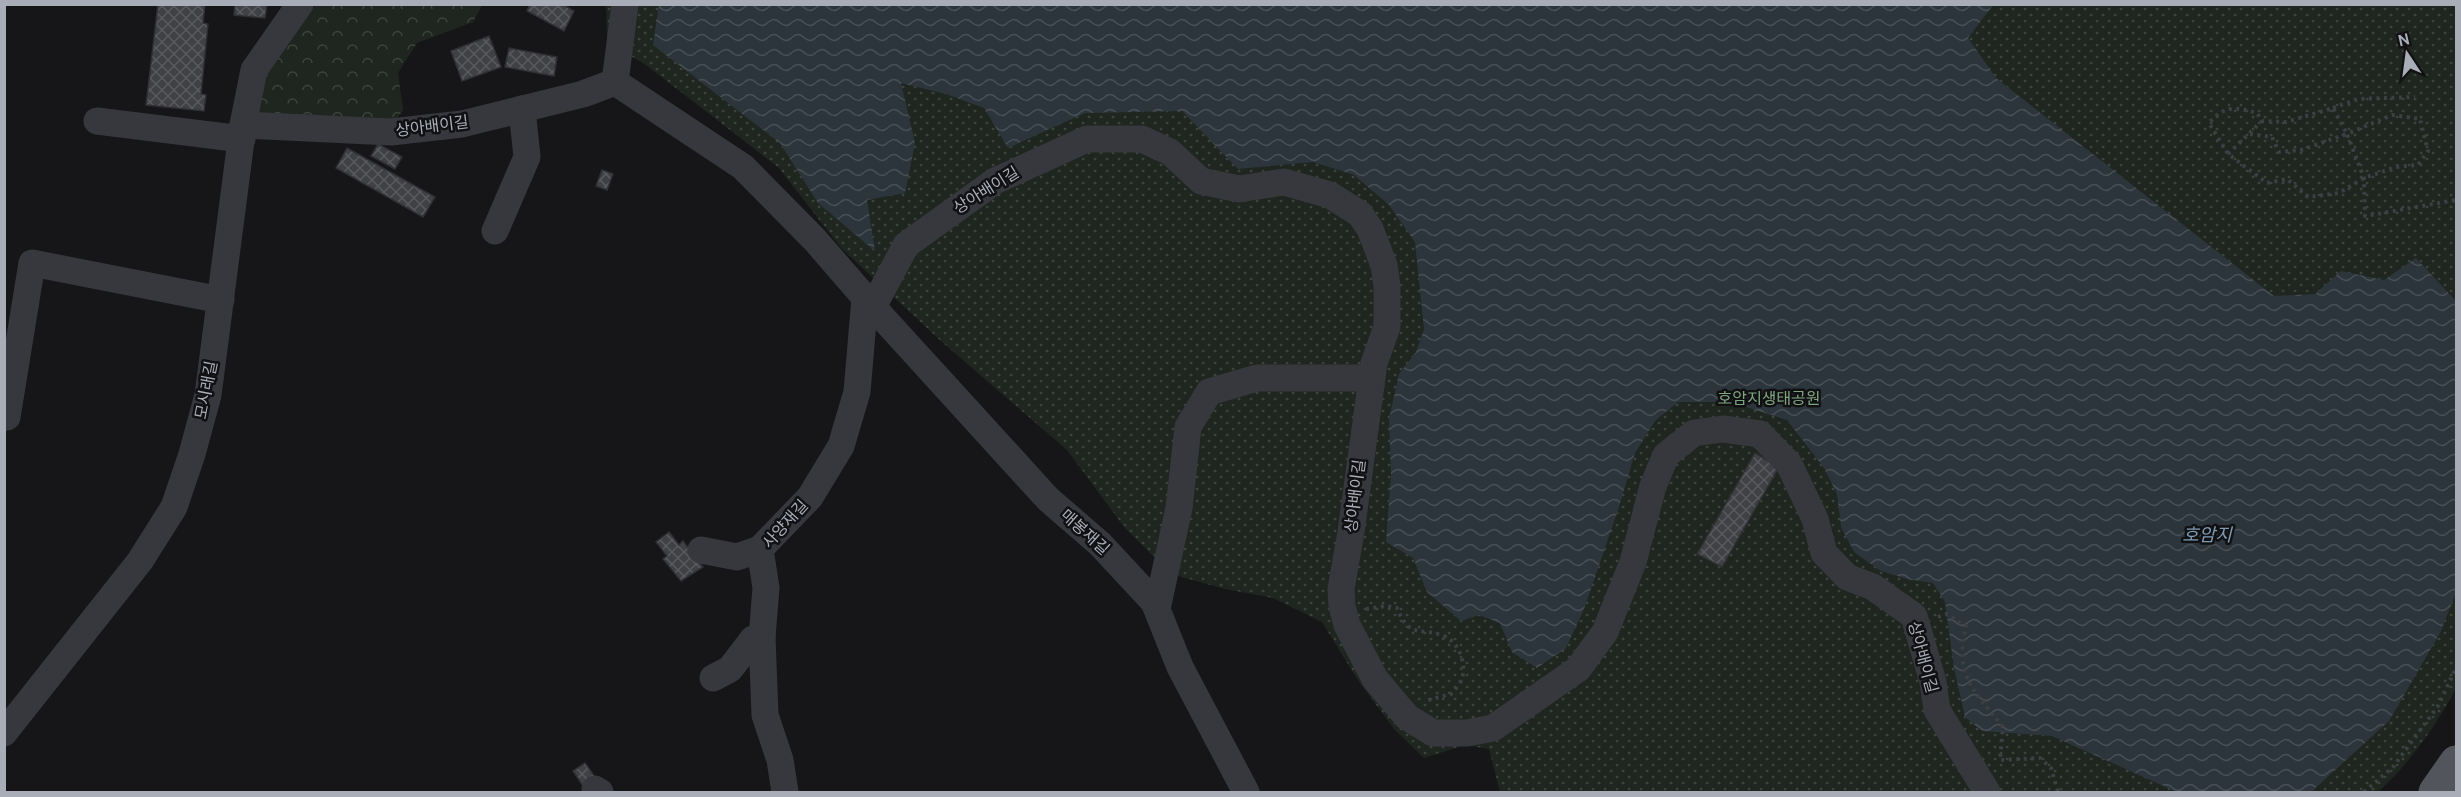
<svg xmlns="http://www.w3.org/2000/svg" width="2461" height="797" viewBox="0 0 2461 797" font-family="Cabin,'Noto Sans KR',sans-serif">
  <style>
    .forest { fill: url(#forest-crowns) }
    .park { fill: url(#park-dots) }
    .water { fill: url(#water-waves) }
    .building { fill: url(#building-cross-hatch); stroke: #303034; stroke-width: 1.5 }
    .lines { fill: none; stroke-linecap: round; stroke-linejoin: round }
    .path { stroke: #3d3f44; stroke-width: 4; stroke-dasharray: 3 4.5; stroke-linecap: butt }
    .minor { stroke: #37383d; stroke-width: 27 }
    .major { stroke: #53555c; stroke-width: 33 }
    .labels { text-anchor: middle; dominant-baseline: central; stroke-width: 5; stroke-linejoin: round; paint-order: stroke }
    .street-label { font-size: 16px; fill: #a8adb8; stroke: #111113 }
    .park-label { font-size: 16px; fill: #7fa381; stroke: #111113 }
    .water-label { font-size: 18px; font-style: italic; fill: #7f9bb3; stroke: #111113 }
  </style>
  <defs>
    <pattern id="forest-crowns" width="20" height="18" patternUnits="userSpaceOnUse" patternTransform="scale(1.5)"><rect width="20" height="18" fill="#1e261f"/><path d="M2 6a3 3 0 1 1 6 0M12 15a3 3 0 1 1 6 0" fill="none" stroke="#3c433d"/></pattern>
    <pattern id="park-dots" width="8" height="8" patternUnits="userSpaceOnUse" patternTransform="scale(1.5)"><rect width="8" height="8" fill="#1e261f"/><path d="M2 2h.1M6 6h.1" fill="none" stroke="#3c433d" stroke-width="1.8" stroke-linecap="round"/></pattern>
    <pattern id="water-waves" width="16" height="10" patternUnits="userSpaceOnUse" patternTransform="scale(1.5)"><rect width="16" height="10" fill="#2c353c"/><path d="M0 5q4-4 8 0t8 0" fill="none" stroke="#485056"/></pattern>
    <pattern id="building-cross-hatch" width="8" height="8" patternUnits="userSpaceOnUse" patternTransform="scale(1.5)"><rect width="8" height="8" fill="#404145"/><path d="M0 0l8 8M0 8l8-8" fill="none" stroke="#595a5e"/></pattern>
  </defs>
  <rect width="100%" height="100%" fill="#161618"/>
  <polygon class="forest" points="315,5 482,5 473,22 417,43 398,73 403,110 395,122 265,120 258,111 261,74"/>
  <path class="park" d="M 606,5 L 2456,5 L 2456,688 C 2436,726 2410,763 2378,792 L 1500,792 L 1489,749 L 1465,745 L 1424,758 L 1394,729 L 1357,679 L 1322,622 L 1273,598 L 1225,589 L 1171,574 L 1124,527 L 1067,450 L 942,342 L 842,249 L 778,167 L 646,65 L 607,42 Z"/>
  <polygon class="water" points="659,4 1993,5 1968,38 1996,78 2274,296 2315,294 2341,271 2384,280 2416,258 2456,301 2456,593 2440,633 2389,721 2311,792 2177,792 2052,736 1982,731 1965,717 1954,668 1945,602 1933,583 1907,579 1881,571 1854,552 1841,527 1837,494 1824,468 1787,420 1730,402 1678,402 1655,421 1635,453 1618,510 1584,609 1566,648 1537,668 1512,652 1500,623 1479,615 1461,621 1427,592 1413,558 1386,542 1391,474 1389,419 1399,374 1416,352 1424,329 1415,242 1389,205 1354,175 1313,162 1238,169 1182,111 1085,113 1008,148 984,108 946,94 901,83 915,143 905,193 867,200 875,251 818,203 780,143 653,45"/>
  <g class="building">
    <polygon points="158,4 205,4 203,23 208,24 201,94 206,95 204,111 146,105"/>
    <polygon points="235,4 267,4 265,18 234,15"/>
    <polygon points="530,4 562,4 574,11 564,31 527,11"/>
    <polygon points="489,36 501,67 462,81 451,51"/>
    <polygon points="509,48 557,57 554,76 505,67"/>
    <polygon points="378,144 402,157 395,169 371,156"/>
    <polygon points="347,148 435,197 423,217 336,168"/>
    <polygon points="602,170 613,174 607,190 596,186"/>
    <polygon points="1755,453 1779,467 1722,567 1697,554"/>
    <polygon points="669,532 679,545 683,541 703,567 681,581 663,559 667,556 656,542"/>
    <polygon points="585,763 595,777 583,786 573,771"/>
  </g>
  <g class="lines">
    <g class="path">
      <polyline points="2333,108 2358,99 2415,97"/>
      <polyline points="2250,134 2272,137 2279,152 2301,150 2347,134 2333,108 2286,122 2262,121"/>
      <path d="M 2228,154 L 2262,121 L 2257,113 C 2235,107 2225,105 2209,123 L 2228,154 L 2267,183 L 2287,179 L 2308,197 L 2339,193 L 2364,178 L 2396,167 L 2418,165 L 2428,151 L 2420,119 L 2392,115 L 2347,134 L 2364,178 L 2365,216 L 2456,200"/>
      <path d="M 1366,609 L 1386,606 L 1397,608 C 1410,641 1423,626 1446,637 C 1460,644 1466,664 1462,679 C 1460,684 1454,690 1451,694 L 1425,701"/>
      <path d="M 1938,617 L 1946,614 L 1966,626 C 1954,677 1973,689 2003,727 L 2000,760 L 2040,758 L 2051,768 L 2058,792"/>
      <polyline points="2364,792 2393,767 2438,706 2456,668"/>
    </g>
    <g class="minor">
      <polyline points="625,4 615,82 743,167 815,240 873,307 906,245 995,181 1087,139 1142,139 1170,152 1201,181 1239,189 1284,182 1330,195 1360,214 1370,229 1384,265 1387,286 1387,327 1374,363 1351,532 1341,589 1342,606 1347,625 1375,679 1407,717 1433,733 1467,733 1493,728 1578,669 1605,632 1633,562 1653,486 1666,455 1694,433 1723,429 1760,434 1789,464 1815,519 1824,553 1847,577 1873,587 1914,616 1933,682 1937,710 1987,792"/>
      <polyline points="97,121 242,139"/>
      <polyline points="243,125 391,132 462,124 583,94 615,82"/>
      <polyline points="495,231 527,157 522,109"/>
      <polyline points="873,307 1048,499 1100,544 1154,602 1180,667 1246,792"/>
      <polyline points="7,417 32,263 221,300"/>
      <polyline points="701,550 737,557 760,549"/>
      <polyline points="1157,609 1179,508 1188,427 1209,392 1257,378 1372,378"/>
      <polyline points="713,678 730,669 753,639 762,637"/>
      <polyline points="4,733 140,561 174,507 192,454 208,395 243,125 254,70 300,4"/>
      <polyline points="595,789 600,792"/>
      <polyline points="785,792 780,760 765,715 762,637 766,588 760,549 810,497 841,446 857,392 865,298"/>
    </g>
    <polyline class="major" points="2435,792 2456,762"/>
  </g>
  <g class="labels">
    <g class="street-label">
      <text transform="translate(432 126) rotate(-7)">상아배이길</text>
      <text transform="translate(986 190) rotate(-32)">상아배이길</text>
      <text transform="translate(206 390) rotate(-79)">모시래길</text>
      <text transform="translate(1355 496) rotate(-83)">상아배이길</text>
      <text transform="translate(785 524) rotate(-48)">사양재길</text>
      <text transform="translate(1085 532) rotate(42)">매봉재길</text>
      <text transform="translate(1923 657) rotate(75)">상아배이길</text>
    </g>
    <g class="park-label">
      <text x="1769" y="398">호암지생태공원</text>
    </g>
    <g class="water-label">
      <text x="2207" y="535">호암지</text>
    </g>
  </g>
  <rect width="2461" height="797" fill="none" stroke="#a8adb8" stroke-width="12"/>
  <g transform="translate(2407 54) rotate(347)" stroke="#111113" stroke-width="4.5" paint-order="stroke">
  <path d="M0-4.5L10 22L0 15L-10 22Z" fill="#a8adb8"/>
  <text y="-9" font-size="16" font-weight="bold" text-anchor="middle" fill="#a8adb8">N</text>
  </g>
</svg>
